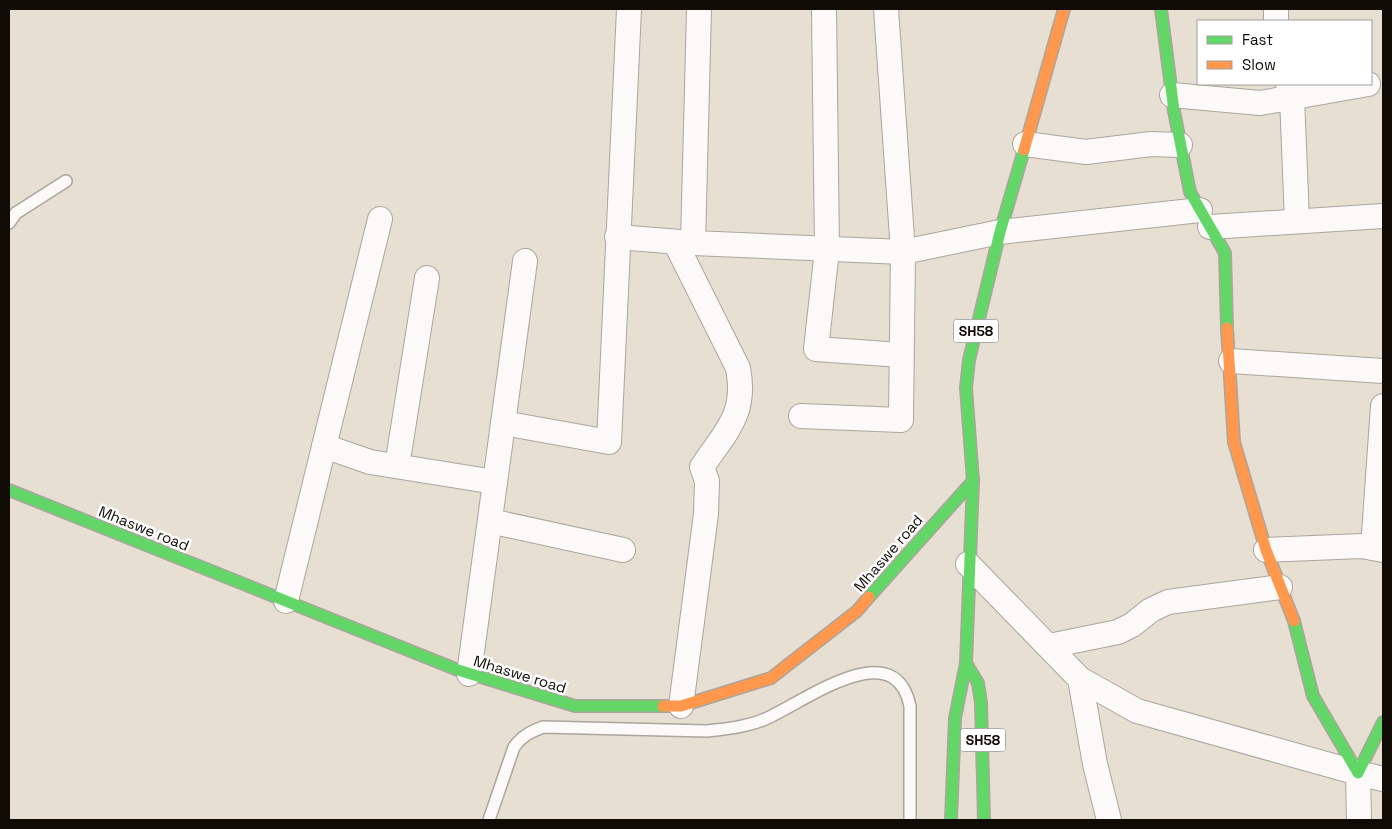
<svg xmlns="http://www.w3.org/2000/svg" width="1392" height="829" viewBox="0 0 1392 829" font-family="'Space Grotesk',sans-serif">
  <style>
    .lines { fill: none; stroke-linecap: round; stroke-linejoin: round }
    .lane-casing { stroke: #aca59d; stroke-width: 14 }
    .street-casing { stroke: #aca59d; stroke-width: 26 }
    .fast-casing { stroke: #aca59d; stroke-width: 14 }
    .slow-casing { stroke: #aca59d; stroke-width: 14 }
    .lane { stroke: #fcfaf8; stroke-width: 11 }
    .street { stroke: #fcfaf8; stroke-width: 24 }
    .fast { stroke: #63d668; stroke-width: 11 }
    .slow { stroke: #ff974d; stroke-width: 11 }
    .labels { text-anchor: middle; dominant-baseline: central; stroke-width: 5; stroke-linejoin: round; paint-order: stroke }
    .shield { fill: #fff; stroke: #585450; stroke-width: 1 }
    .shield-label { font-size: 14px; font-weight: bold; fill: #100b05 }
    .street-label { font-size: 15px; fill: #100b05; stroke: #fff }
  </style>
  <rect width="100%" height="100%" fill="#e8dfd3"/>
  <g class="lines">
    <defs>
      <g id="lane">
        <polyline points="9,223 16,213 66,181"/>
        <path d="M 489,820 L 514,747 C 522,736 530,732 543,727 L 707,731 C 726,729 745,727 763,720 C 802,704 894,631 910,706 L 910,820"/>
      </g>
      <g id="street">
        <polyline points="824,9 827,250 816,349 901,355"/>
        <polyline points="1276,9 1276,21"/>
        <polyline points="1288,84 1292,97 1297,221"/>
        <polyline points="1172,95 1260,103 1368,84"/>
        <polyline points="1025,144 1086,152 1151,144 1180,145"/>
        <polyline points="1210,227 1383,216"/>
        <polyline points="617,237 693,243 903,252 1000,232 1200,210"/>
        <path d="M 675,242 L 738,368 C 747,414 726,431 702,467 L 707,481 L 706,514 L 681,706"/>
        <polyline points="693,243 699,9"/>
        <polyline points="1231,361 1383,371"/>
        <polyline points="801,416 901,420 903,252 886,9"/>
        <polyline points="503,423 609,442 629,9"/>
        <polyline points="324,446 370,462 495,482"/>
        <polyline points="397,466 427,278"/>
        <polyline points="490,521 623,550"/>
        <polyline points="1373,548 1383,406"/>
        <polyline points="1266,550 1362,546 1383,550"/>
        <polyline points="968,564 1080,679 1137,711 1358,773 1359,820"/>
        <polyline points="286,601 380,219"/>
        <polyline points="1049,646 1118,632 1132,625 1151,610 1168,602 1280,587"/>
        <polyline points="469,674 525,261"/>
        <polyline points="1080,679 1095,764 1109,820"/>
        <polyline points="1358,773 1383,779"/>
      </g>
      <g id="fast">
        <polyline points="1161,9 1174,111 1190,192 1225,253 1227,328"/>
        <polyline points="9,490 458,670 575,706 663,706"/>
        <polyline points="869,597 973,481"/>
        <polyline points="1294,621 1313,696 1358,773 1383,722"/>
        <polyline points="966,663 978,683 981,703 984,820"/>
        <polyline points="951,820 955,718 966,663 973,481 966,388 969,360 1000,232 1024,150"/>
      </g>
      <g id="slow">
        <polyline points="1024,150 1064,9"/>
        <polyline points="1227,328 1234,442 1266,550 1294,621"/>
        <polyline points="663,706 681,706 771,678 857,611 869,597"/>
      </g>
    </defs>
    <use href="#lane" class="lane-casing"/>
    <use href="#street" class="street-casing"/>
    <use href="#fast" class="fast-casing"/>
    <use href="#slow" class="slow-casing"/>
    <use href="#lane" class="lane"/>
    <use href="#street" class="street"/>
    <use href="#fast" class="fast"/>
    <use href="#slow" class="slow"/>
  </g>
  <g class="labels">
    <g class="shield">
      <rect x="953.5" y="319.5" width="45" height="23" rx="4"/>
      <rect x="960.5" y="728.5" width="45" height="23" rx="4"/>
    </g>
    <g class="shield-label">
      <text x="976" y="331">SH58</text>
      <text x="983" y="740">SH58</text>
    </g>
    <g class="street-label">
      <text transform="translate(144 528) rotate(22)">Mhaswe road</text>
      <text transform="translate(888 553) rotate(-49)">Mhaswe road</text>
      <text transform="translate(520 674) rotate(17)">Mhaswe road</text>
    </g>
  </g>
  <rect width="1392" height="829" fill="none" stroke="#100b05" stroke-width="20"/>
  <rect x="1197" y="20" width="175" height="65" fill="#ffffff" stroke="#9f9d9b"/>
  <rect x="1207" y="36" width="25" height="8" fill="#63d668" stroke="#9f9d9b"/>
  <text x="1242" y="45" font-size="15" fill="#100b05">Fast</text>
  <rect x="1207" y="61" width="25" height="8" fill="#ff974d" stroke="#9f9d9b"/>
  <text x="1242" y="70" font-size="15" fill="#100b05">Slow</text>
</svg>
